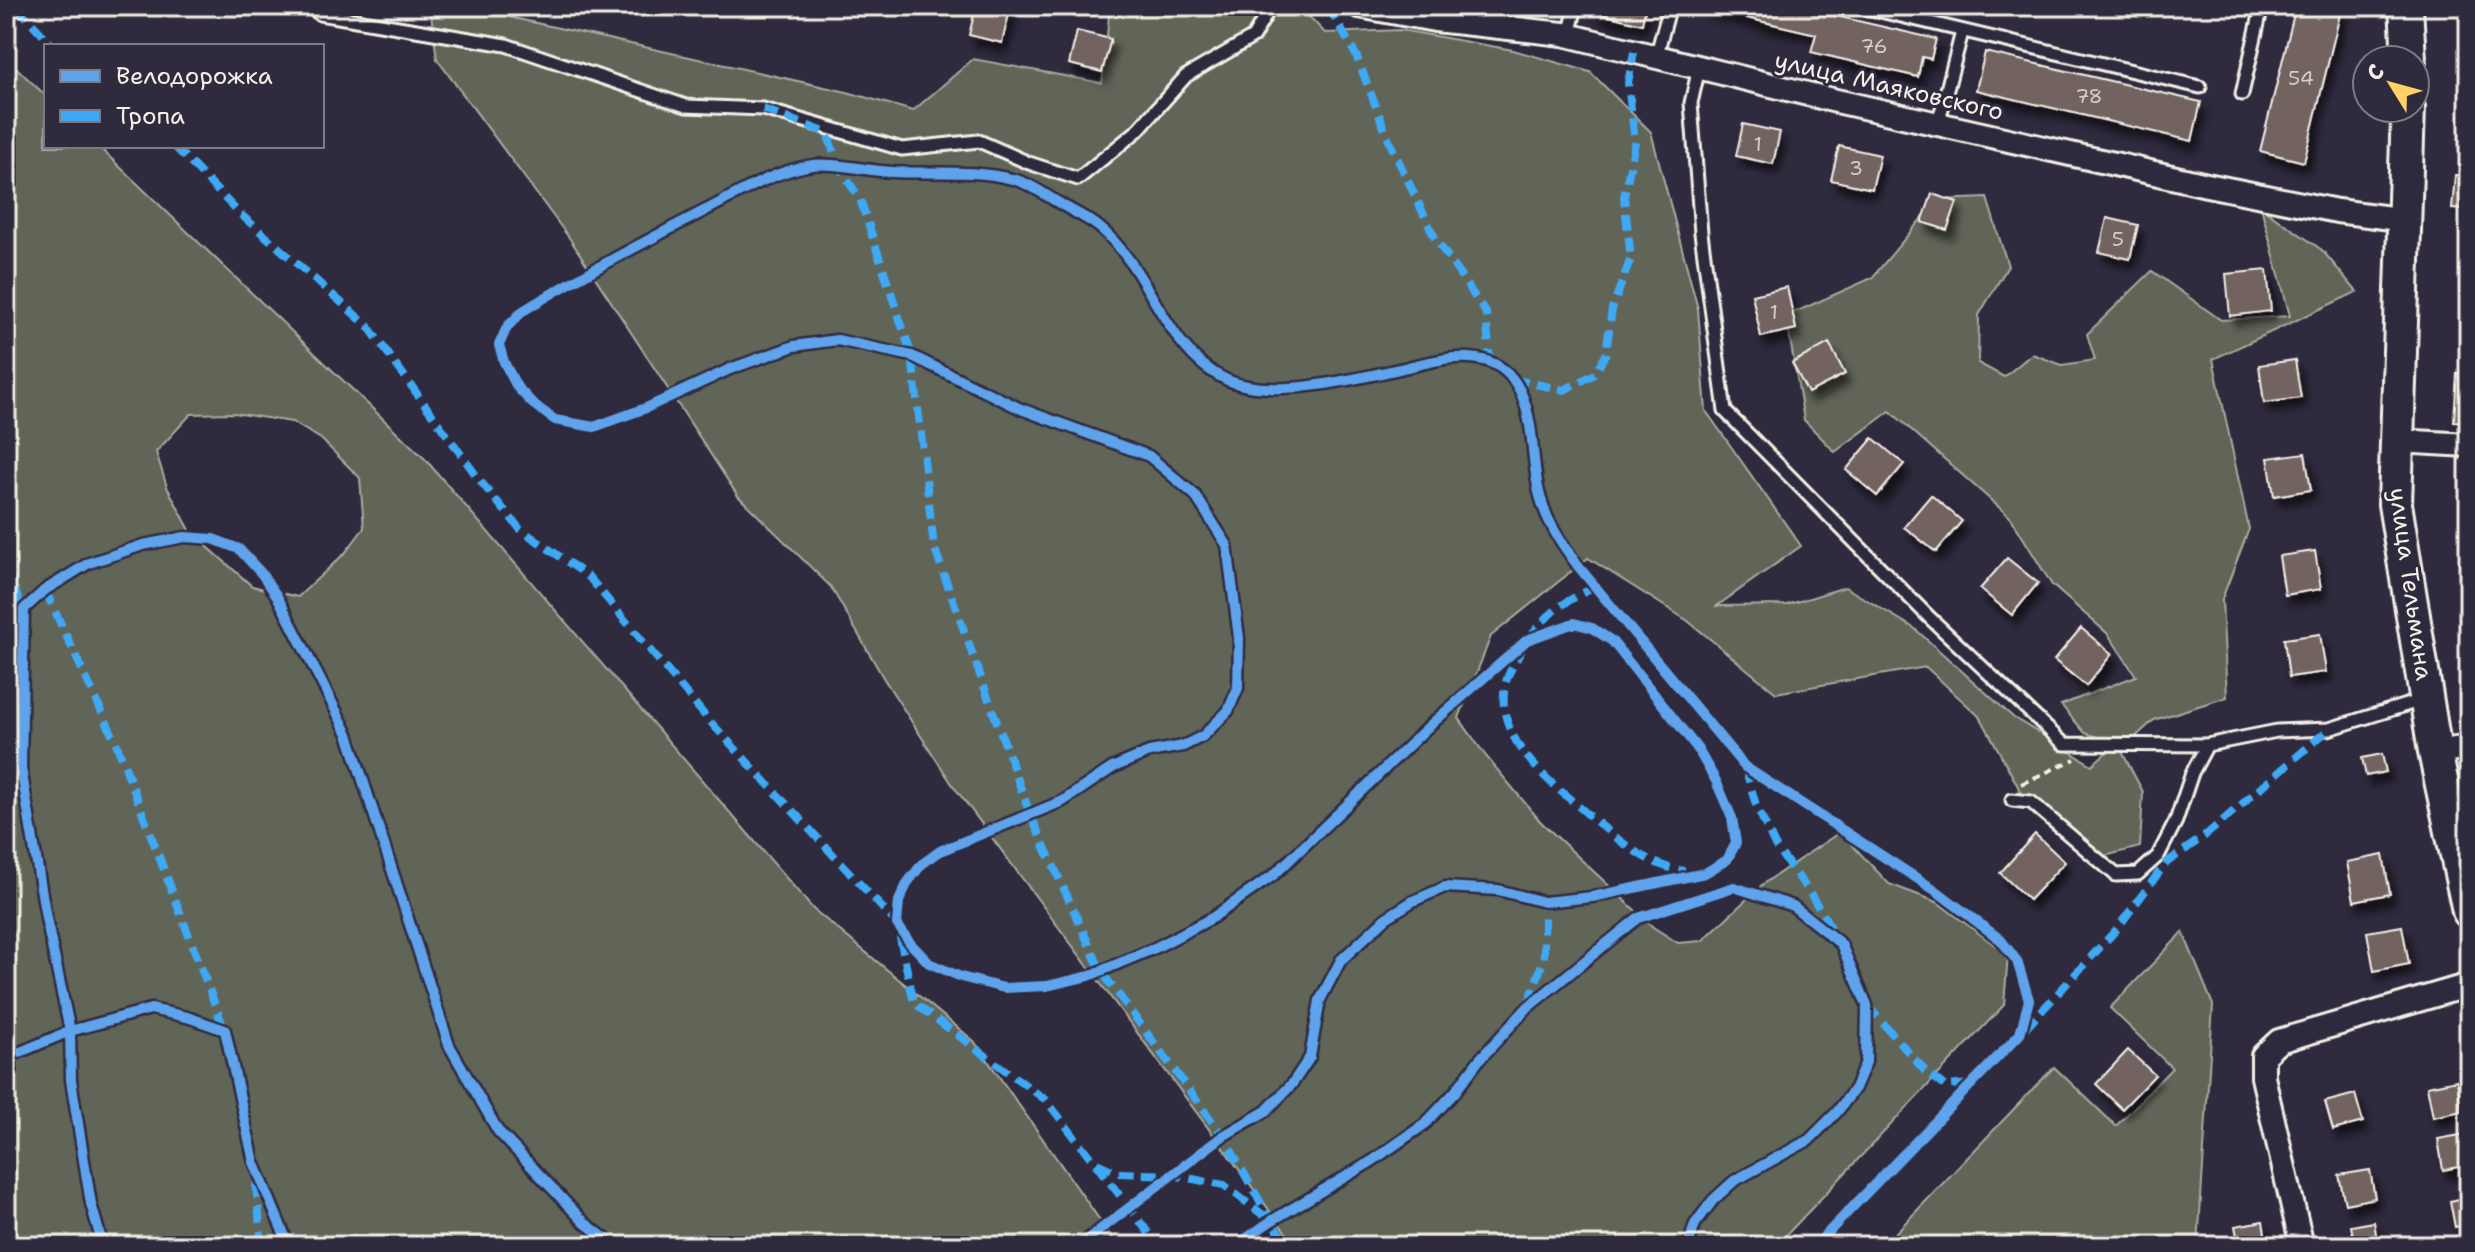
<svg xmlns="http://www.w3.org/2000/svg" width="2475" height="1252" viewBox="0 0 2475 1252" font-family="'Shantell Sans',sans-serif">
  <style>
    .green { fill: #616558; stroke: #aaaba0; stroke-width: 2; fill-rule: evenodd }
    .building { fill: #736360; stroke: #f4f1e8; stroke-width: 2; filter: url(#shadow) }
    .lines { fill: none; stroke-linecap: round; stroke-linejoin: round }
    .lane-casing { stroke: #f4f1e8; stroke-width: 17 }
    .street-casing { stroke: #f4f1e8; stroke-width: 28 }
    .secondary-casing { stroke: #f4f1e8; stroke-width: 38 }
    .path { stroke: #f4f1e8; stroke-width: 4; stroke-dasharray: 8 6; stroke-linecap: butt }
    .lane { stroke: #2f2a3d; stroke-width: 11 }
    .street { stroke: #2f2a3d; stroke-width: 22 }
    .secondary { stroke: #2f2a3d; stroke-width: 32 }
    .quiet { stroke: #3fa9f5; stroke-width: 8; stroke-dasharray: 16 8; stroke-linecap: butt }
    .cycleway-casing { stroke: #2f2a3d; stroke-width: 15 }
    .cycleway { stroke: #60a3ed; stroke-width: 10 }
    .labels { text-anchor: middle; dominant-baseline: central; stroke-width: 6; stroke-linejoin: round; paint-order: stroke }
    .number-label { font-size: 20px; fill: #d4cec6 }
    .street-label { font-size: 24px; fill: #f4f1e8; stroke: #2f2a3d }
  </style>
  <defs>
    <filter id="shadow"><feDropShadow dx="5" dy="9" stdDeviation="4" flood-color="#0009"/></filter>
  </defs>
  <rect width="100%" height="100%" fill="#2f2a3d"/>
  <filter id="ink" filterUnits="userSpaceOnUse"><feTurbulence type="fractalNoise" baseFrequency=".0125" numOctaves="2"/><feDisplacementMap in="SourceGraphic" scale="16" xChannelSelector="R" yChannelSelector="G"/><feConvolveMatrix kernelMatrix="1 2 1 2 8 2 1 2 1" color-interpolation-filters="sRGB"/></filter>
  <g filter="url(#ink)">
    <g class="green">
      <polygon points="430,6 502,6 509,17 847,92 913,111 973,59 1102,83 1110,6 1299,6 1325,33 1401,30 1513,50 1590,72 1651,132 1698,309 1706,411 1801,546 1717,606 1787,605 1845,587 1914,628 2014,718 2092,765 2117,743 2085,733 2061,705 2136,676 2108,634 2052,585 2011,518 1890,411 1835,452 1804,420 1786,316 1872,278 1937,200 1987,198 2008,266 1979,315 1978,363 2004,377 2032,354 2062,365 2095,360 2087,334 2152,271 2221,320 2290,316 2261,207 2322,250 2357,292 2213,359 2249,529 2222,599 2227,697 2154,720 2121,750 2143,792 2140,847 2089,860 2033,814 1981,718 1926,667 1776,693 1688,621 1588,558 1491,636 1459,718 1485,755 1541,822 1653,927 1678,943 1702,941 1763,884 1840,832 1889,884 1937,902 2008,955 2004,1005 1776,1246 1296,1246 952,784 884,679 831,587 738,496 570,239 437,59"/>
      <path d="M 6,58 L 46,96 L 46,146 L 98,146 L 425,459 L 813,909 L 974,1041 L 1118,1246 L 6,1246 ZM 234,413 L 292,422 L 321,439 L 360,478 L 364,528 L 345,553 L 298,597 L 252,586 L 191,532 L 167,487 L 156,452 L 191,414 Z"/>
      <polygon points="2183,932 2213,1005 2198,1246 1883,1246 2054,1067 2116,1126 2172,1068 2110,1008"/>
    </g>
    <g class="building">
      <polygon points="976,6 993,6 1010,10 1002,43 969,35"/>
      <polygon points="1598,6 1646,6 1642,24 1597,13"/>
      <polygon points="1810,6 1810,10 1936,39 1931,59 1922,57 1918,77 1811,52 1816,34 1699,7"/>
      <polygon points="2296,6 2342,6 2304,162 2260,151"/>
      <polygon points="1077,31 1111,39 1102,72 1069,64"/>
      <polygon points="1985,52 2201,102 2192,141 1976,90"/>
      <polygon points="1743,124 1780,132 1773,164 1736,156"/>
      <polygon points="1839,146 1880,155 1872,189 1831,180"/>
      <polygon points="2455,175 2469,176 2469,210 2452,209"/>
      <polygon points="1932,194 1957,202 1947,230 1922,222"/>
      <polygon points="2107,218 2138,225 2130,259 2099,252"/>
      <polygon points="2465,268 2469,269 2469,302 2462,302"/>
      <polygon points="2267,270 2271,311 2230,316 2226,274"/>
      <polygon points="1787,287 1796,329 1761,337 1752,295"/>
      <polygon points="1829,343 1845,374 1808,393 1792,363"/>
      <polygon points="2295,360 2301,398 2264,403 2259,365"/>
      <polygon points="2457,373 2469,374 2469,422 2454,421"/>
      <polygon points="1873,438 1904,464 1877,496 1846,470"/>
      <polygon points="2305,453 2311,490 2274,496 2268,458"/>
      <polygon points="1931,495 1962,521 1936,552 1904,527"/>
      <polygon points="2315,551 2321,589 2285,595 2279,556"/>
      <polygon points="2007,558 2038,583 2012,615 1980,589"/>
      <polygon points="2081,628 2112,654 2086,686 2054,660"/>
      <polygon points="2320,634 2326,672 2289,677 2284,639"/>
      <polygon points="2382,754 2386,772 2366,776 2362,758"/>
      <polygon points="2035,834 2065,862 2029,900 2000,873"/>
      <polygon points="2383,855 2390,894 2354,901 2347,862"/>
      <polygon points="2402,926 2409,964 2374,971 2367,932"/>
      <polygon points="2128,1050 2155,1075 2122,1109 2096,1084"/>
      <polygon points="2457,1080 2462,1111 2433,1117 2427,1086"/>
      <polygon points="2355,1094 2363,1122 2333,1130 2325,1102"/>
      <polygon points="2466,1134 2469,1165 2443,1170 2438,1139"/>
      <polygon points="2370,1170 2375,1198 2345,1204 2339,1175"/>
      <polygon points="2469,1196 2469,1224 2455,1227 2450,1201"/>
      <polygon points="2263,1221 2267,1246 2239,1246 2235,1226"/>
      <polygon points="2374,1222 2378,1246 2355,1246 2351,1226"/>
    </g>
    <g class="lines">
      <defs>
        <g id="lane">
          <polyline points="308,6 320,14 506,45 686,106 763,109 902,149 979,141 1029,163 1078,179 1137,131 1186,76 1253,37 1271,6"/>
          <polyline points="1859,6 2200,87"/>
          <polyline points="1569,36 1576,6"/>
          <polyline points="1656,57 1670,6"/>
          <polyline points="1699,68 1691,103 1701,233 1725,411 1930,618 2064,744 2207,745 2277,731 2329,729 2422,700"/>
          <polyline points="2242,94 2262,6"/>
          <polyline points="1938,124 1962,32"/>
          <polyline points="2012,800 2031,802 2116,875 2138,874 2158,856 2176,821 2192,773 2207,745"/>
        </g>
        <g id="street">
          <polyline points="1359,6 1435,20 1563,34 1832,100 2207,185 2337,211 2406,220"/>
          <polyline points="2397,441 2469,445"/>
          <polyline points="2435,752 2469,747"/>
          <polyline points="2302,1246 2263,1077 2263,1056 2279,1041 2469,985"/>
        </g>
        <g id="secondary">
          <polyline points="2406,6 2409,60"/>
          <polyline points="2408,108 2395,504 2435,752 2469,911"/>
        </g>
      </defs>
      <use href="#lane" class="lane-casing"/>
      <use href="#street" class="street-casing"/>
      <use href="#secondary" class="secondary-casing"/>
      <polyline class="path" points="2021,784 2075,759"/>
      <use href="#lane" class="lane"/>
      <use href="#street" class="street"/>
      <use href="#secondary" class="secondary"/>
      <g class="quiet">
        <polyline points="16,6 53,46"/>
        <polyline points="1328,6 1356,55 1390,143 1435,238 1486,313 1490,362"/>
        <polyline points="763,109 827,133 839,167 860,199 912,356 934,547 1030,814 1101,971 1223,1136 1271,1221"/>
        <polyline points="174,146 238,212 368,326 481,482 520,529 588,576 706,717 897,924 914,1003 1046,1100 1159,1246"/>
        <polyline points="1512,379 1564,390 1595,374 1606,353 1612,309 1631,258 1624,197 1635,142 1628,83 1634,52"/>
        <polyline points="6,566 24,614"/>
        <path d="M 1597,587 C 1564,599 1537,621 1520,653 C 1515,663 1507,674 1505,686 C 1494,742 1554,785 1591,817 C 1619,840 1648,867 1685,871"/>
        <polyline points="45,590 115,740 226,1034"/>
        <polyline points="6,628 23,611"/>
        <polyline points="1745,767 1756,805 1775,846 1808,890 1833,931"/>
        <polyline points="1529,1003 1544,958 1544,902"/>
        <polyline points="1867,1005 1925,1071 1945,1086 1972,1084"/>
        <polyline points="6,1025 6,1038"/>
        <polyline points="2025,1029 2116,930 2166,863 2206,835 2329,729"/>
        <polyline points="1097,1163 1118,1173 1172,1175 1224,1185 1271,1221 1289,1246"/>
        <polyline points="256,1183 262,1246"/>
      </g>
      <defs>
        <g id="cycleway">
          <polyline points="6,1058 70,1031 151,1009 187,1017 225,1030 254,1162 289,1246"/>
          <polyline points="103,1246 91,1204 71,1080 70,1031 46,918 21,768 24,609 45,590 89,563 143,545 185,537 213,539 239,549 261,573 277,596 348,734 449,1045 498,1131 585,1223 615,1246"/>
          <path d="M 1062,1246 L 1084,1242 L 1223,1136 L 1266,1111 L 1292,1084 L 1310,1057 L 1320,1000 L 1341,960 L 1386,918 L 1413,901 L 1445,887 L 1498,890 L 1544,902 L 1592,897 L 1705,873 L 1727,860 L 1736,843 L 1732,818 L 1716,781 L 1697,748 L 1612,641 L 1592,628 L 1574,623 L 1527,640 L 1428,727 L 1275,874 L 1212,918 L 1155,948 L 1089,976 L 1047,986 L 1004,988 L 961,977 L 929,963 L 910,943 L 897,924 L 899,901 L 908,882 L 922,864 L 940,851 L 1063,801 L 1112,768 L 1149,752 L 1183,746 L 1203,736 L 1228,711 L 1238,688 L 1239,638 L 1227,545 L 1195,495 L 1149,456 L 1021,409 L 912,356 L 837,340 L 794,346 L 730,369 L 646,408 L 594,427 L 555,420 L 533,404 L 517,387 L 504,362 L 499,345 L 507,327 L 523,311 C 581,275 642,243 704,211 C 736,195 770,173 807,166 C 831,161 867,171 893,172 C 933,174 973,169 1012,179 C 1028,182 1045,195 1059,203 C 1072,211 1088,218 1099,227 C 1150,268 1165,351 1225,379 C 1270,401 1360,378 1408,367 C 1434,361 1461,353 1487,361 C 1540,378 1528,455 1540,496 C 1547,523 1562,544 1578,566 L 1745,767 L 1938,892 L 2001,940 L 2017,961 L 2029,1000 L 2020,1034 L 1815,1246"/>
          <polyline points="1235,1246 1271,1221 1372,1161 1425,1124 1455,1092 1479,1060 1528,1007 1638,918 1734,887 1793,906 1841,944 1867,1005 1866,1062 1855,1088 1837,1112 1809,1140 1734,1181 1713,1200 1695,1224 1688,1246"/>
        </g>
      </defs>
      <use href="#cycleway" class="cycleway-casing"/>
      <use href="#cycleway" class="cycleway"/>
    </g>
  </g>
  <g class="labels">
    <g class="number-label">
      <text x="1874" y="46">76</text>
      <text x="2301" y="78">54</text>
      <text x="2089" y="96">78</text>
      <text x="1758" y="144">1</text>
      <text x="1856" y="168">3</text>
      <text x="2118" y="239">5</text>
      <text x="1774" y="312">1</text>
    </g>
    <g class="street-label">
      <text transform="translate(1889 86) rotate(13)">улица Маяковского</text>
      <text transform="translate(2411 584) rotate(82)">улица Тельмана</text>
    </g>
  </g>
  <rect width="2475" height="1252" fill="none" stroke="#2f2a3d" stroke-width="32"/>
  <rect x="16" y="16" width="2443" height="1220" fill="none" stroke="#f4f1e8" stroke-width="3" filter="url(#ink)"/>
  <rect x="44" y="44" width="280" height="104" fill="#2f2a3d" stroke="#7e7a81" stroke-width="2"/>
  <rect x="60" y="70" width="40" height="12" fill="#60a3ed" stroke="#7e7a81" stroke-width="2"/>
  <text x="116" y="84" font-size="24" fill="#f4f1e8">Велодорожка</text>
  <rect x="60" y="110" width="40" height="12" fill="#3fa9f5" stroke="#7e7a81" stroke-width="2"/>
  <text x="116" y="124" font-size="24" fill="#f4f1e8">Тропа</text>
  <g transform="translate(2391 84) rotate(307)"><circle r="38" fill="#2f2a3d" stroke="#7e7a81" stroke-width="2"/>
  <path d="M0-6L14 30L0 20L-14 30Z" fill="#ffd166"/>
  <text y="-12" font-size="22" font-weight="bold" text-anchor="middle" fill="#f4f1e8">С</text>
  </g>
</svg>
